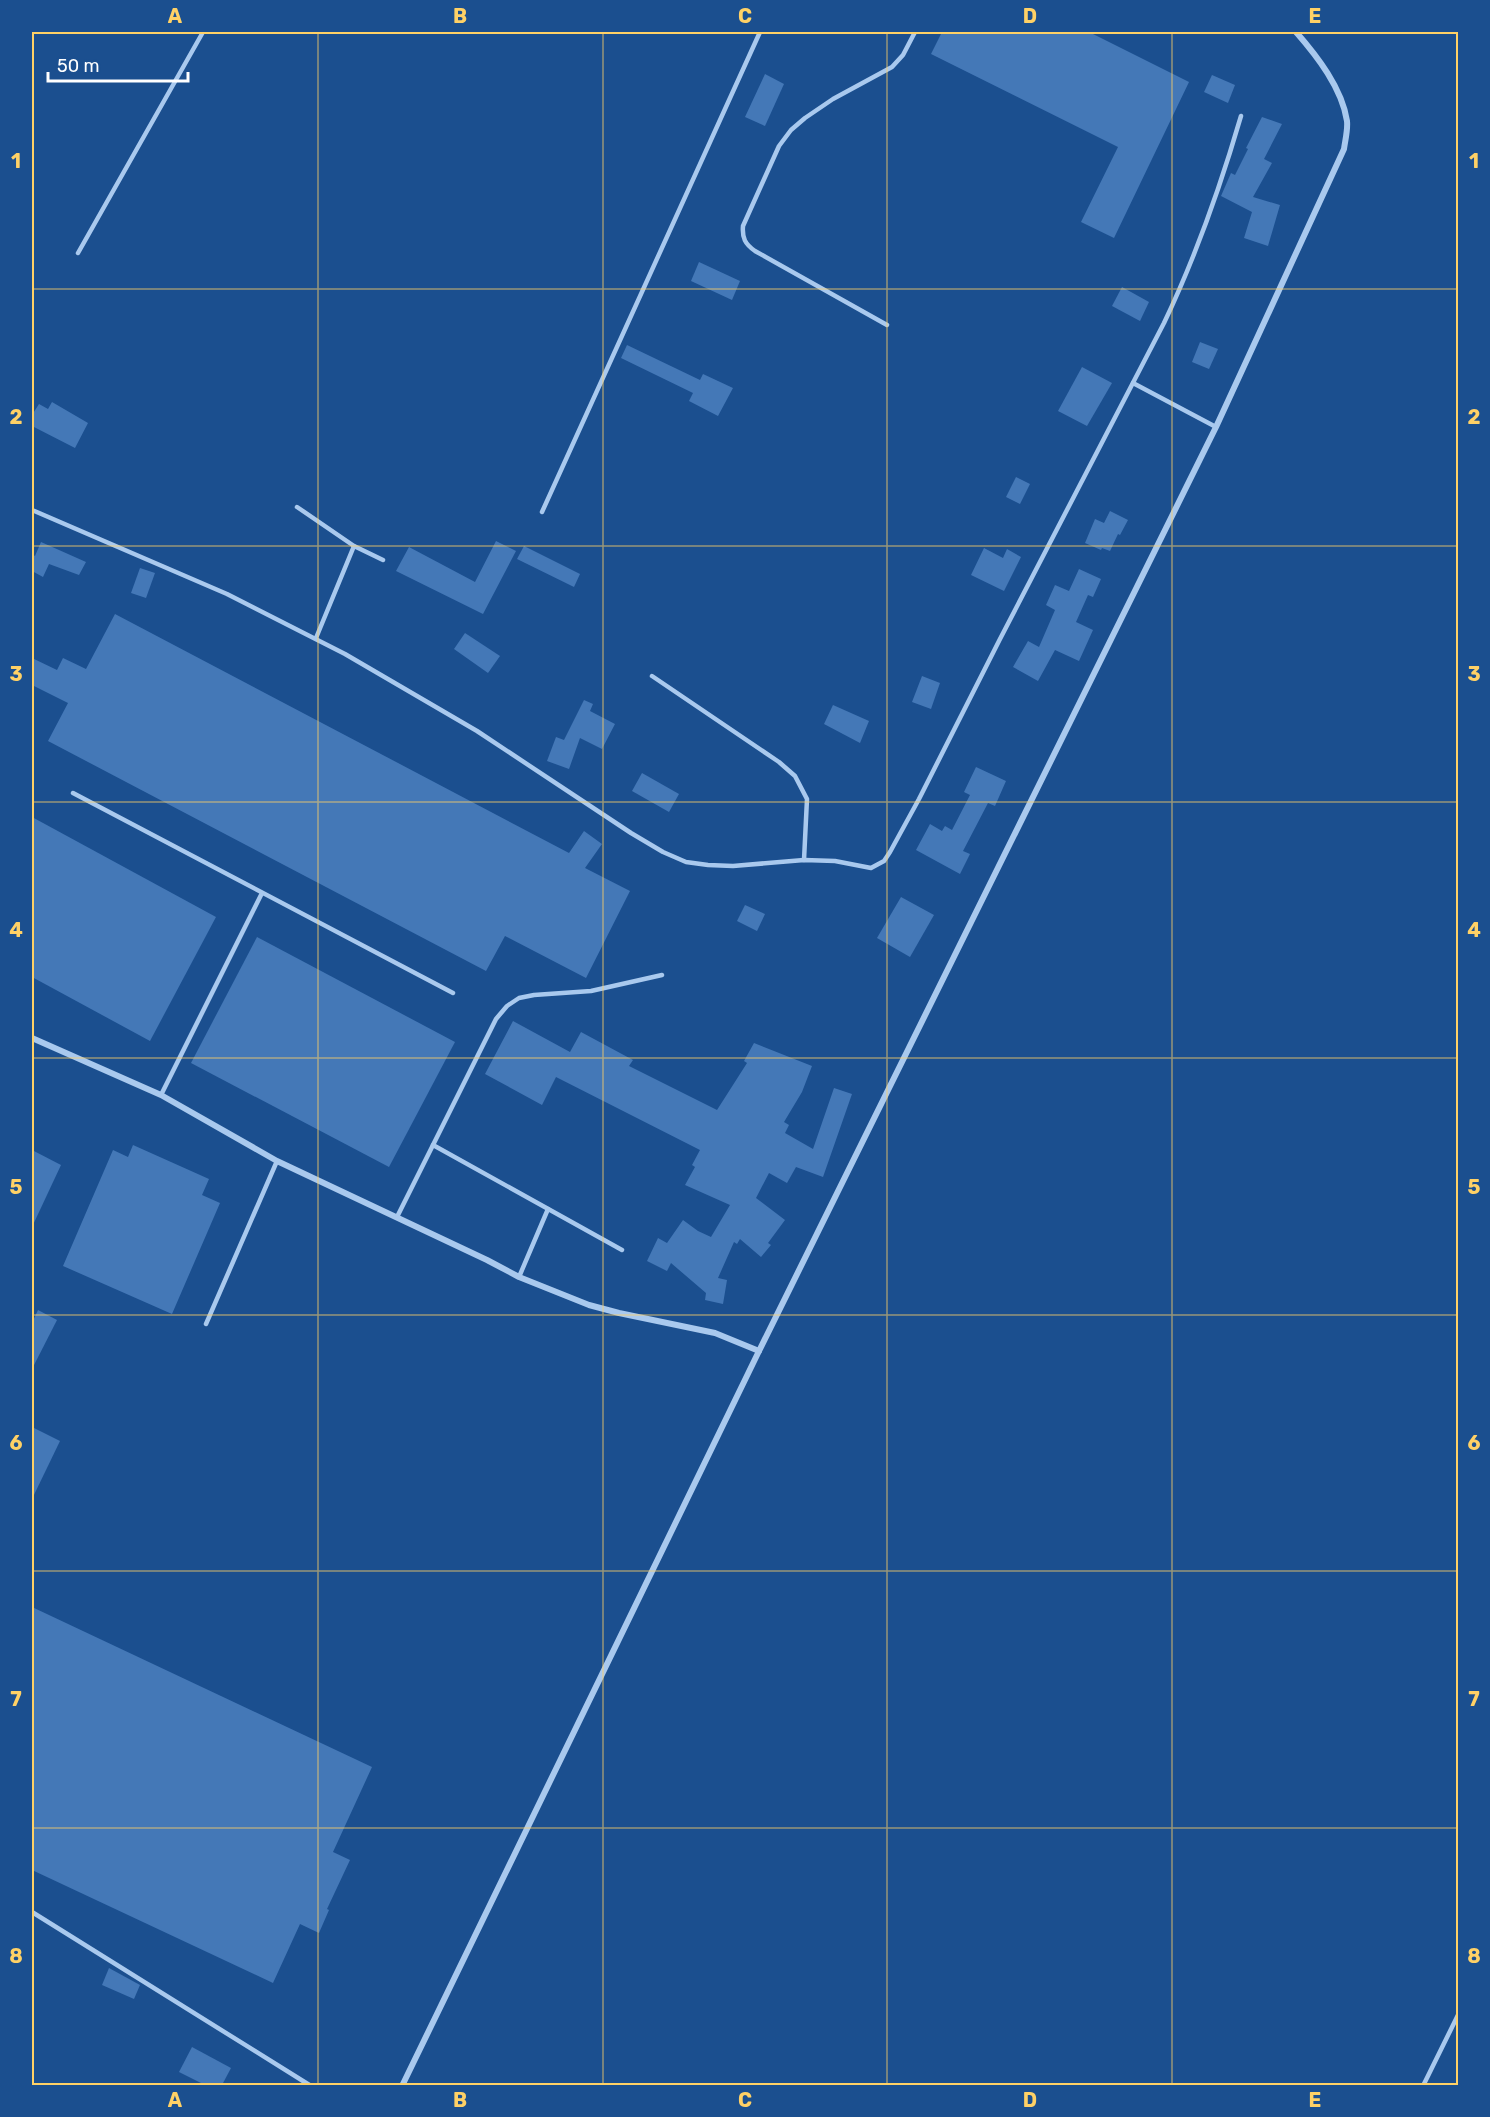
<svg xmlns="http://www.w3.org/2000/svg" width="1490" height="2117" viewBox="0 0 1490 2117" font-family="Rubik,sans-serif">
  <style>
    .building { fill: #4478b7 }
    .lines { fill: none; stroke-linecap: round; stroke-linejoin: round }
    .lane { stroke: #a9c9ee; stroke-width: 4.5 }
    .street { stroke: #a9c9ee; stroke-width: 6 }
    .grid { fill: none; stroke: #ffd166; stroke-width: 1.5; stroke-opacity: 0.55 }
    .neatline { fill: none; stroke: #ffd166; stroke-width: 2 }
    .grid-label { font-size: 20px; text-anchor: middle; font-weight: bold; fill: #ffd166 }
  </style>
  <rect width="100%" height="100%" fill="#1b4f8f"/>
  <g class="building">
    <polygon points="942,32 1089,32 1189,82 1114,238 1081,222 1118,147 931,54"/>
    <polygon points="765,74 784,84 765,126 745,117"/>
    <polygon points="1212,75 1235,85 1228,103 1204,92"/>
    <polygon points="1262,117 1282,124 1264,159 1272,163 1253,197 1280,205 1268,246 1244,238 1252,212 1221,196 1231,173 1235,175 1248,149 1246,148"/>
    <polygon points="699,262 740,281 732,300 691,281"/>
    <polygon points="1122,287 1149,302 1140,321 1112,306"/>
    <polygon points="1200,342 1218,349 1209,369 1192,362"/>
    <polygon points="627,345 700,380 703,374 733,388 718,416 689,401 693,393 621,358"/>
    <polygon points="1082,367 1112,383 1087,426 1058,411"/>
    <polygon points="52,402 88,423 75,448 32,426 32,415 39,404 48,409"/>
    <polygon points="1016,477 1030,484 1020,504 1006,497"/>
    <polygon points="1110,511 1128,520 1120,535 1118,534 1110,551 1102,548 1101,550 1085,543 1095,519 1104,523"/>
    <polygon points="496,541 516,551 483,614 396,571 409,547 475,582"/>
    <polygon points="41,542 86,562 79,575 49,564 43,577 32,571 32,554 35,556"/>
    <polygon points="524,546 580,574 574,587 517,559"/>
    <polygon points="984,548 1003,558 1007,549 1021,557 1004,591 971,575"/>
    <polygon points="140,568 155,573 146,598 131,593"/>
    <polygon points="1079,569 1101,579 1093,597 1088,595 1076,622 1093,630 1079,661 1055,650 1038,681 1013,667 1028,641 1039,647 1055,610 1046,605 1055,585 1069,591"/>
    <polygon points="115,614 569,853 584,831 602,844 585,868 630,891 586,978 505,936 486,971 48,741 68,703 32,685 32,658 57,670 63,658 86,669"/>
    <polygon points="465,633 500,656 488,673 454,649"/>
    <polygon points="922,676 940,683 931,709 912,702"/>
    <polygon points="584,700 593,704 590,711 615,724 602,749 580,738 569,769 547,761 556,737 564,740"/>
    <polygon points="833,705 869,721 860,743 824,724"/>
    <polygon points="976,767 1006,781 995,806 988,803 963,851 970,854 960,874 916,850 930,824 942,831 945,826 952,830 970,795 964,792"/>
    <polygon points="642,773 679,794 669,812 632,791"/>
    <polygon points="32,817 216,917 150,1041 32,977"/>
    <polygon points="901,897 934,915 910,957 877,938"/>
    <polygon points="745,905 765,914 757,931 737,921"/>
    <polygon points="257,937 455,1042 389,1167 191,1063"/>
    <polygon points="513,1021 570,1052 581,1032 633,1060 629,1066 717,1110 747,1063 744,1061 754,1043 812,1066 802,1092 784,1122 789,1125 785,1133 813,1149 834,1088 852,1094 823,1177 796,1167 787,1183 769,1173 756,1198 785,1220 768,1243 771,1245 761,1257 740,1239 737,1244 734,1242 718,1278 727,1280 723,1304 705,1300 706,1293 671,1263 667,1271 647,1261 658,1238 667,1243 683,1220 698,1231 711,1237 730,1205 685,1185 695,1167 692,1165 700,1150 556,1077 542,1105 485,1074"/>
    <polygon points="133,1145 209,1179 202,1195 220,1203 172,1314 63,1266 113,1150 128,1157"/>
    <polygon points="32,1150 61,1165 32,1227"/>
    <polygon points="38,1310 57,1320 32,1369 32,1323"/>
    <polygon points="32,1427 60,1441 32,1499"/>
    <polygon points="32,1607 372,1767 333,1852 350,1860 327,1909 329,1910 319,1933 300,1924 273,1983 32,1870"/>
    <polygon points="109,1968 140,1985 134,1999 102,1985"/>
    <polygon points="192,2047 231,2068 222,2085 205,2085 179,2072"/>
  </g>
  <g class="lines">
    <g class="lane">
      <polyline points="78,253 203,32"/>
      <path d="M 887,325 L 755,251 C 745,244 742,238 743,226 L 779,146 L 791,130 L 805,118 L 833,99 L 892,67 L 903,55 L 915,32"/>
      <polyline points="1133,383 1216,427"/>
      <polyline points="297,507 354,546 383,560"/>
      <path d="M 32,510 L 227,594 L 345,654 L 477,731 L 631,833 L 663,852 L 686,862 L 708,865 L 733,866 L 804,860 L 835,861 L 871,868 L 884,861 L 890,852 L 919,799 L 1000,639 L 1164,323 C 1196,256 1220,188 1241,116"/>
      <polyline points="542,512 760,32"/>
      <polyline points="316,638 354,546"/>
      <polyline points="652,676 779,762 795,776 807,799 804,860"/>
      <polyline points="73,793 453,993"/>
      <polyline points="161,1095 262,893"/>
      <polyline points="433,1145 622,1250"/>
      <polyline points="397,1217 496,1019 507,1006 519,998 534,995 591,991 662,975"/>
      <polyline points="519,1277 548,1209"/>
      <polyline points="206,1324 277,1161"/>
      <polyline points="32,1912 311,2086"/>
      <polyline points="1423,2086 1458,2015"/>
    </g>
    <g class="street">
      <polyline points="32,1038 161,1095 277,1161 487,1260 519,1277 589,1305 619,1313 715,1333 759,1351"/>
      <path d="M 402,2086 L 759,1351 L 1216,427 L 1344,149 C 1345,141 1348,130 1347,121 C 1342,88 1317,56 1296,32"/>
    </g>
  </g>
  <path class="grid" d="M 318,32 L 318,2086M 603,32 L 603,2086M 887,32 L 887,2086M 1172,32 L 1172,2086M 32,289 L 1458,289M 32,546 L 1458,546M 32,802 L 1458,802M 32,1058 L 1458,1058M 32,1315 L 1458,1315M 32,1571 L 1458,1571M 32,1828 L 1458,1828"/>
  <rect width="1490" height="2117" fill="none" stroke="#1b4f8f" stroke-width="66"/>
  <path d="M48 72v9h140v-9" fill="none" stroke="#ffffff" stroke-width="3"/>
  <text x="57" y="72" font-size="18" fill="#ffffff" stroke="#1b4f8f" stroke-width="4.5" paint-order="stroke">50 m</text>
  <rect x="33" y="33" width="1424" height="2051" class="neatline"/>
  <g class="grid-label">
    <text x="175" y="23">A</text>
    <text x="460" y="23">B</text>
    <text x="745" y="23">C</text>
    <text x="1030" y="23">D</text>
    <text x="1315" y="23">E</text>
    <text x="16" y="168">1</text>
    <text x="1474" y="168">1</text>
    <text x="16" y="424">2</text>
    <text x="1474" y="424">2</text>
    <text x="16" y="681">3</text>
    <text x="1474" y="681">3</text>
    <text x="16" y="937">4</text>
    <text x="1474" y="937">4</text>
    <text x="16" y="1194">5</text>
    <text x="1474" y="1194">5</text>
    <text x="16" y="1450">6</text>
    <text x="1474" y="1450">6</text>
    <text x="16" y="1706">7</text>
    <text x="1474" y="1706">7</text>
    <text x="16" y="1963">8</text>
    <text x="1474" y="1963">8</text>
    <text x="175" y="2107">A</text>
    <text x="460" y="2107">B</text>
    <text x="745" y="2107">C</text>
    <text x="1030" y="2107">D</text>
    <text x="1315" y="2107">E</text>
  </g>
</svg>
